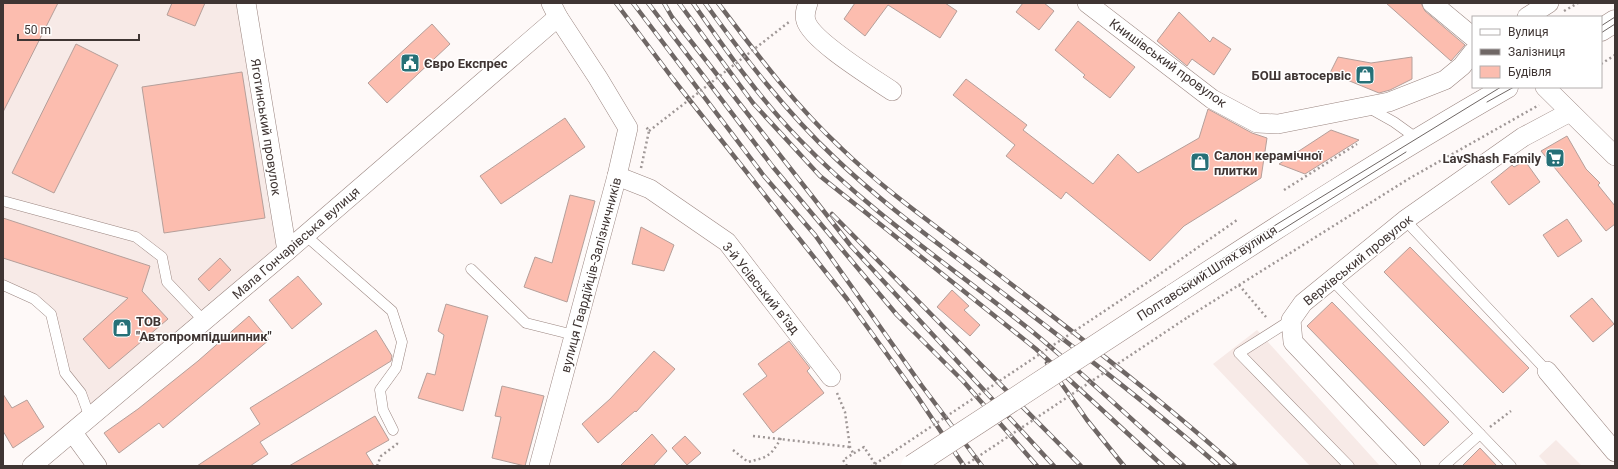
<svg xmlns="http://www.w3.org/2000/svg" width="1618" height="469" viewBox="0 0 1618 469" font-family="Roboto,sans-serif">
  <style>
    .built { fill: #f7eae7 }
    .building { fill: #fcbdaf; stroke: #b59f9a }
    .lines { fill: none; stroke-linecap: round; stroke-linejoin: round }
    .lane-casing { stroke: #9b8681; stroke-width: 11 }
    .street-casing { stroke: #9b8681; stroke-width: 20 }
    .primary-casing { stroke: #9b8681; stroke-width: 23 }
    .path { stroke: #9f9796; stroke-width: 2.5; stroke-dasharray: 2 3; stroke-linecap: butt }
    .lane { stroke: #fff; stroke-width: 10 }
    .street { stroke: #fff; stroke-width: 19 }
    .primary { stroke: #fff; stroke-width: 22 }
    .tram { stroke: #6f6765; stroke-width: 1 }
    .rail-casing { stroke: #6f6765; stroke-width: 4.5 }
    .rail { stroke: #fff; stroke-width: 3; stroke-dasharray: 9; stroke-linecap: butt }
    .primary-bridge-casing { stroke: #9b8681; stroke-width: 23; stroke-linecap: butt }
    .path-bridge { stroke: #9f9796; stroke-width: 2.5; stroke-dasharray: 2 3; stroke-linecap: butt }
    .primary-bridge { stroke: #fff; stroke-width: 22 }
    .labels { text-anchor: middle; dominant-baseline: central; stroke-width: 3; stroke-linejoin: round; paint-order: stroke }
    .poi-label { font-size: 13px; font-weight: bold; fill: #3f3533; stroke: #fff; text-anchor: start }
    .street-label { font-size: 13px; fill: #3f3533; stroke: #fff }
  </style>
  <rect width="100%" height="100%" fill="#fef9f8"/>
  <g class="built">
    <polygon points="3,3 246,3 287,251 90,418 65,373 51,314 3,285"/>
    <polygon points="1257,330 1380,466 1310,466 1213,364"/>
    <polygon points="1556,440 1582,466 1548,466 1539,456"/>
  </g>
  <g class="building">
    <polygon points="3,3 58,3 3,112"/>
    <polygon points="172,3 205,3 195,26 167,15"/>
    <polygon points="855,3 945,3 957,11 940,38 888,5 865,36 844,19"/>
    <polygon points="1023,3 1044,3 1054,11 1039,30 1016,12"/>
    <polygon points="1386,3 1421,3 1425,11 1465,45 1451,61"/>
    <polygon points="1179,12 1210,42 1213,37 1231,49 1214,75 1192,59 1187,66 1157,41"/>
    <polygon points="1078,21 1135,67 1110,98 1083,77 1085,75 1055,50"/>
    <polygon points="432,24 450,44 387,103 368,83"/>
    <polygon points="76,44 118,65 54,193 12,173"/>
    <polygon points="1338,57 1371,63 1412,57 1412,79 1390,90 1379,93 1330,73"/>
    <polygon points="242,72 265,218 164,233 142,87"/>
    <polygon points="966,79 1027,125 1023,130 1093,184 1118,154 1138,173 1199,138 1208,109 1252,133 1267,138 1261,178 1184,226 1150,261 1066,192 1061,199 1006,156 1015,145 953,95"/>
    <polygon points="565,118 585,147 501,204 480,176"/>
    <polygon points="1331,130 1359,140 1305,174 1279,164"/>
    <polygon points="1567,136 1586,169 1600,183 1598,185 1615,206 1615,224 1606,231 1541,151"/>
    <polygon points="1525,161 1540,182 1509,205 1491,182 1512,165 1514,167"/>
    <polygon points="570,195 595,201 567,302 524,287 535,257 552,263"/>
    <polygon points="3,218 150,266 142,291 168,319 109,369 83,339 128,298 3,258"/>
    <polygon points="1567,219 1582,241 1558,257 1543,235"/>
    <polygon points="641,227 674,245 664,271 632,264"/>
    <polygon points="1410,247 1529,368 1503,393 1384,272"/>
    <polygon points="220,258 231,270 209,291 198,279"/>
    <polygon points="298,276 322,304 292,329 269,300"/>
    <polygon points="952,290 969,306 964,310 980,325 970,336 937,307"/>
    <polygon points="1592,298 1614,324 1593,342 1570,316"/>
    <polygon points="1332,302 1449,422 1424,446 1307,326"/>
    <polygon points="446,304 488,316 463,411 418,398 427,373 435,375 444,335 438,331"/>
    <polygon points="249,316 269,340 163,428 159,423 119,453 104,433 138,409 198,361"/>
    <polygon points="376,330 392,356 391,361 260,442 268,454 250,466 197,466 260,424 250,408"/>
    <polygon points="789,341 810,368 807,371 824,393 773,433 743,394 767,376 758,364"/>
    <polygon points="654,351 675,369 636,412 635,411 598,443 582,424 610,399"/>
    <polygon points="502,386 544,396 525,466 492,458 501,417 495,416"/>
    <polygon points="3,394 12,408 27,400 44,427 13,448 3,431"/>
    <polygon points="375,416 389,440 366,453 374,466 289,466"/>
    <polygon points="652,434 667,451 653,466 620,466"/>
    <polygon points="685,436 701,453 687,465 672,448"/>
    <polygon points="1480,448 1497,466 1462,466"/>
  </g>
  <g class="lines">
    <defs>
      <g id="lane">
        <polyline points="1369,108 1394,122 1419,140"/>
        <polyline points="3,201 136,237 162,257 167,282 204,321"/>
        <polyline points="1405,220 1547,371"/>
        <polyline points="305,235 392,311 402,342 396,368 380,390 383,410 393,430"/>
        <polyline points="471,269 526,323 574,335"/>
        <polyline points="1332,280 1511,466"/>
        <polyline points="3,285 34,299 51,314 65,373 81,393 90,418"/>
        <polyline points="1291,320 1239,353 1349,466"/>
        <polyline points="1444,466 1480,434"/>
      </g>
      <g id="street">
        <polyline points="246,3 287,251"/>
        <path d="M 808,3 C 806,9 804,15 806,21 C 812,41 873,78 892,91"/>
        <polyline points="1087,3 1212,99 1257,123 1278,124 1389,102 1445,80 1462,66 1473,52"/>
        <polyline points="1432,3 1473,37"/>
        <polyline points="1527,17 1549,3"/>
        <polyline points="1545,87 1615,156"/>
        <polyline points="617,176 650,189 727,242 831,377"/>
        <polyline points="1547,371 1615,452"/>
        <polyline points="73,433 97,466"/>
        <polyline points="32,466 287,251 558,17"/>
        <polyline points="539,466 617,176 628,128 598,78 558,17 551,3"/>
        <polyline points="1411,466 1293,342 1291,320 1303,303 1405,220 1523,137 1570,112"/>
      </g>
      <g id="primary">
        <polyline points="1601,30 1615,21"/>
        <path d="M 1172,296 C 1282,224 1393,152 1507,87"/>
      </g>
    </defs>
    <use href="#lane" class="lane-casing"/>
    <use href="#street" class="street-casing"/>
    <use href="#primary" class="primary-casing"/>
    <g class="path">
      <polyline points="1564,11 1578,3"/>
      <polyline points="1601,64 1615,55"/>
      <polyline points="641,168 649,131 645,125"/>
      <polyline points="1284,190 1357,144"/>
      <polyline points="1157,276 1237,220"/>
      <polyline points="1239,285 1266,317"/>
      <polyline points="1188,317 1410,178 1539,105"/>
      <polyline points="837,393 845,412 850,447 853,453"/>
      <polyline points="1490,427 1511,411"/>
      <polyline points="753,436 850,447"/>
      <path d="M 733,450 L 748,462 C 768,457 771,456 781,438"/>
      <polyline points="377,466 381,456 397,444 397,442"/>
      <polyline points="847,466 843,460 864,447 875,464 872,466"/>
    </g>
    <use href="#lane" class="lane"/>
    <use href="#street" class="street"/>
    <use href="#primary" class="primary"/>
    <g class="tram">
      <polyline points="1601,26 1615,17"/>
      <polyline points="1601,33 1615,24"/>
      <polyline points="1487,102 1514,87"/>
      <polyline points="905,466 1256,237 1501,87"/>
      <polyline points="918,466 1261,243 1406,152"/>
    </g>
    <defs>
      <g id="rail">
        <polyline points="616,3 673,79 847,299 915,393 964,466"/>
        <polyline points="633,3 764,176 815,235 922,386 982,466"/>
        <polyline points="648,3 773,167 897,315 963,381 1037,466"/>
        <polyline points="664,3 672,17 851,246 1054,466"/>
        <polyline points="679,3 753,103 820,176 1036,349 1163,466"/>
        <path d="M 693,3 C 726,50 759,98 800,140 C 870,213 955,269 1034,333 C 1085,375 1134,422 1184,466"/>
        <path d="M 705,3 C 744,57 786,112 835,158 C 882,203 935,241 987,281 C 1066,341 1145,401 1219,466"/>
        <path d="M 718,3 C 756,53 794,104 840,147 C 884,190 936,226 984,263 C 1069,329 1155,394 1235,466"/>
        <polyline points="832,214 1081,466"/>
        <polyline points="1047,363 1087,420 1124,466"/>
      </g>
    </defs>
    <use href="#rail" class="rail-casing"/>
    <use href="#rail" class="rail"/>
    <defs>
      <polyline id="primary-bridge" points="912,466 1172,296"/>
    </defs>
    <use href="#primary-bridge" class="primary-bridge-casing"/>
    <g class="path-bridge">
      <polyline points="649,131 789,22"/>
      <polyline points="875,464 1157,276"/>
      <polyline points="964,466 1188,317"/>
    </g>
    <use href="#primary-bridge" class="primary-bridge"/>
  </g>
  <defs>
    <symbol id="civic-square" viewBox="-11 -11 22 22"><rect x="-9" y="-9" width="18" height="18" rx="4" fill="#267077" stroke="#fff"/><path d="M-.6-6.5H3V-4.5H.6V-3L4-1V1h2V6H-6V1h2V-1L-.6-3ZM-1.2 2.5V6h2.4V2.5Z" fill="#fff"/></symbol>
    <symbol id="shop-square" viewBox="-11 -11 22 22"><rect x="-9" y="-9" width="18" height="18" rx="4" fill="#267077" stroke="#fff"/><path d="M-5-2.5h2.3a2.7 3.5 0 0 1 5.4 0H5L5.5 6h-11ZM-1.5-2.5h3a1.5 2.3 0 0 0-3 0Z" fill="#fff"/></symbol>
    <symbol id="supermarket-square" viewBox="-11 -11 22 22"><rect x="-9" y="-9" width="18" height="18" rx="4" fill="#267077" stroke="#fff"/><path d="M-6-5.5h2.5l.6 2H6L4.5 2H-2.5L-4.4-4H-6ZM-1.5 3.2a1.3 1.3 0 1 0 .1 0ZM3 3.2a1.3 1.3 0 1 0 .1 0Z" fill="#fff"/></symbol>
  </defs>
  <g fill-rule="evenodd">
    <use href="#civic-square" x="399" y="52" width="22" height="22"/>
    <use href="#shop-square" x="1354" y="64" width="22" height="22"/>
    <use href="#supermarket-square" x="1544" y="147" width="22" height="22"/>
    <use href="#shop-square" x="1189" y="151" width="22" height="22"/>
    <use href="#shop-square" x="111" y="317" width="22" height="22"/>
  </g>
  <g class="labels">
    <g class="poi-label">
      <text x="424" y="63">Євро Експрес</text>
      <text x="1351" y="75" text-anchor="end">БОШ автосервіс</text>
      <text x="1214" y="155">Салон керамічної<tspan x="1214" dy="15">плитки</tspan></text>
      <text x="1541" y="158" text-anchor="end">LavShash Family</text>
      <text x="136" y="321">ТОВ<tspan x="136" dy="15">"Автопромпідшипник"</tspan></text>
    </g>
    <g class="street-label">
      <text transform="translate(1168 63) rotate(36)">Книшівський провулок</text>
      <text transform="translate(266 127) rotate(81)">Яготинський провулок</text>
      <text transform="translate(296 243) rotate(-41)">Мала Гончарівська вулиця</text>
      <text transform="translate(1358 260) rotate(-39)">Верхівський провулок</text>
      <text transform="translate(1207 273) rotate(-33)">Полтавський Шлях вулиця</text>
      <text transform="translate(591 275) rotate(-75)">вулиця Гвардійців-Залізничників</text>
      <text transform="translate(761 288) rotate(51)">3-й Усівський в’їзд</text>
    </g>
  </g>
  <rect width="1618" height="469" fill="none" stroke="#3f3533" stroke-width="8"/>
  <rect x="1472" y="16" width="130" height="72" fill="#ffffff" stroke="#b2aead"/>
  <rect x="1480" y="29" width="20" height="6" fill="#ffffff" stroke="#b2aead"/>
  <text x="1508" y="36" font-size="12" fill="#3f3533">Вулиця</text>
  <rect x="1480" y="49" width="20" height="6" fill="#6f6765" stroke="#b2aead"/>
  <text x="1508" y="56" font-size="12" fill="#3f3533">Залізниця</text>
  <rect x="1480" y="66" width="20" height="12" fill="#fcbdaf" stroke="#b2aead"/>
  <text x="1508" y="76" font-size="12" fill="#3f3533">Будівля</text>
  <path d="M18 34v6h121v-6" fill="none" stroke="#3f3533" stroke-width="2"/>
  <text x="24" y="34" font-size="12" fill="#3f3533" stroke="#ffffff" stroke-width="3" paint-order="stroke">50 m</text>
</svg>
